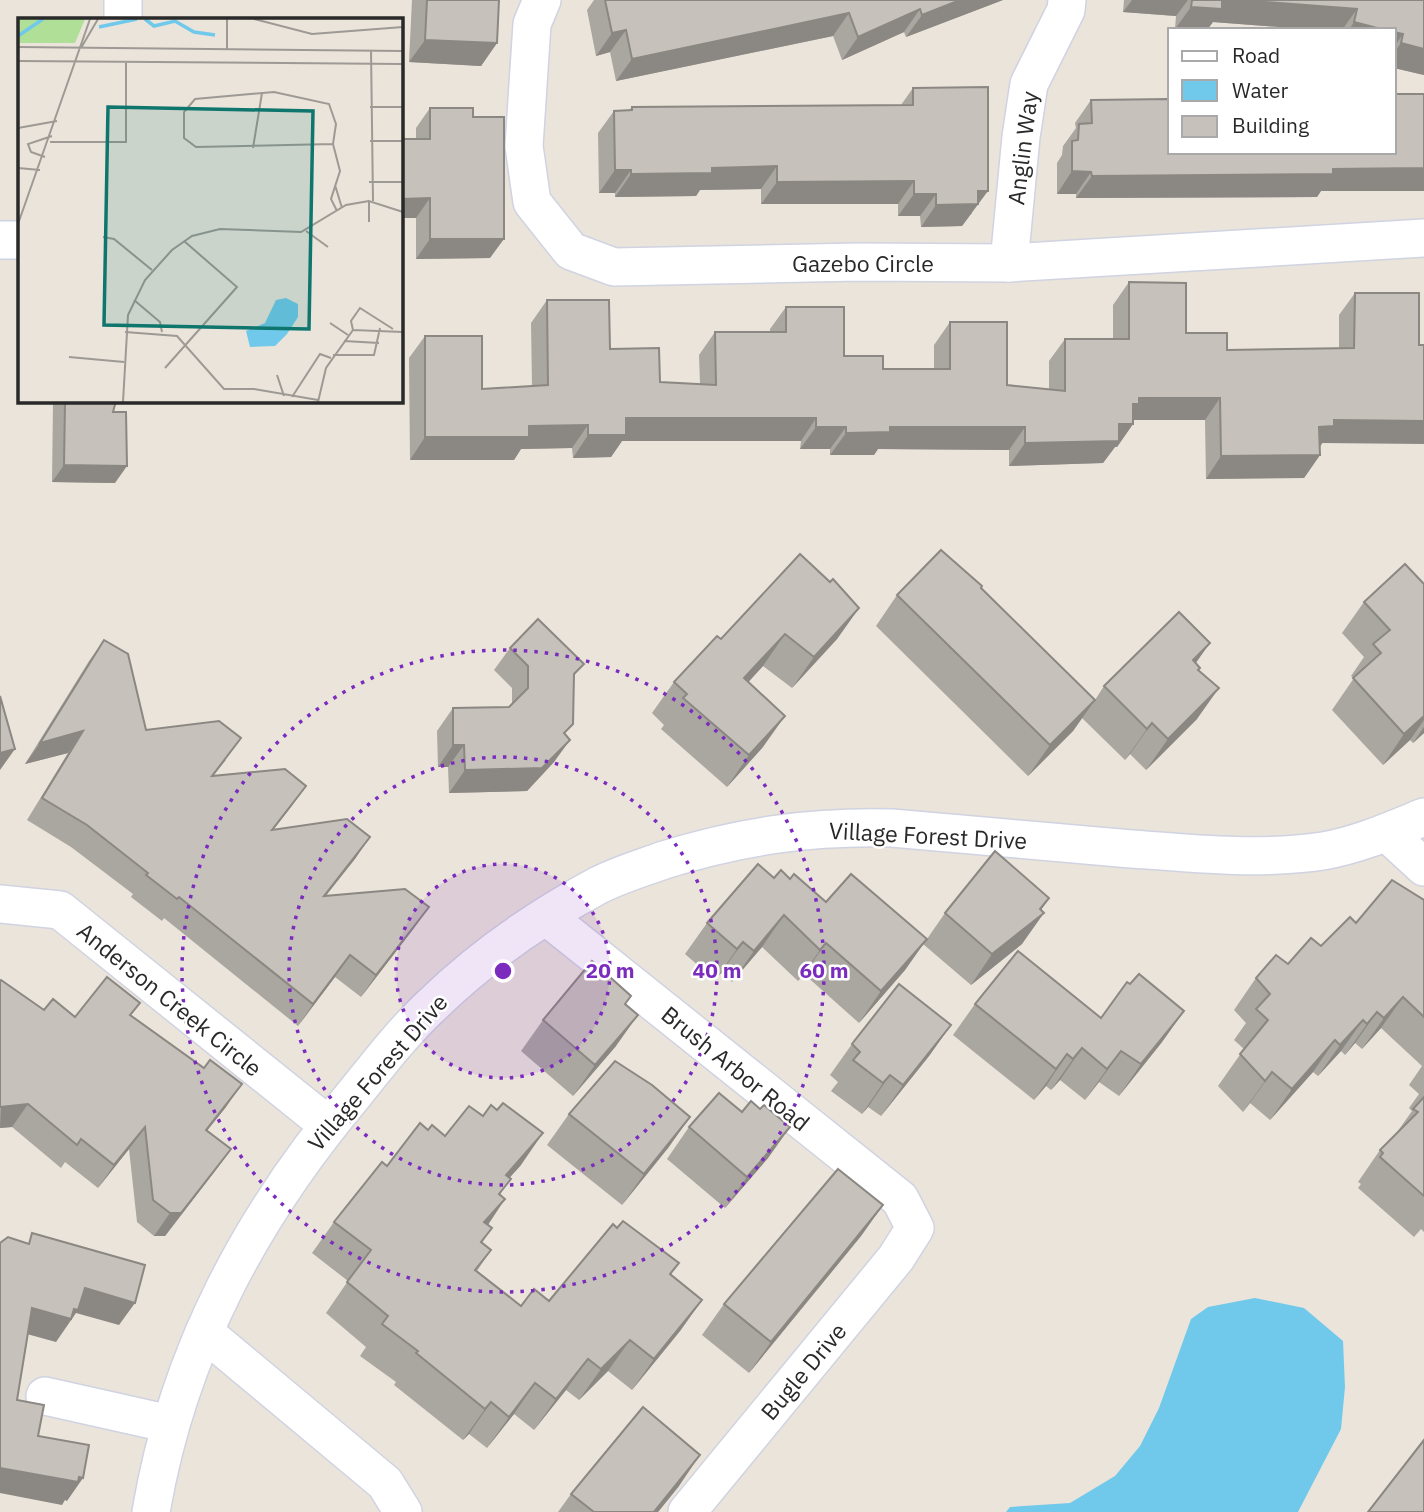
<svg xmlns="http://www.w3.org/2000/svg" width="1424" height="1512" viewBox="0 0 1424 1512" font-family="'IBM Plex Sans',sans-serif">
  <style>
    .water { fill: #70c9ea }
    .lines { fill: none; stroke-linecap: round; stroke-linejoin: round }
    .minor-casing { stroke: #d0d3e1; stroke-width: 40 }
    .minor { stroke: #fff; stroke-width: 37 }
    .wall { fill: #aaa6a0 }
    .shaded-wall { fill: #8b8782 }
    .building { fill: #c6c1ba; stroke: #8b8782; stroke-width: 2 }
    .ring { fill: none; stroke: #7b2cbf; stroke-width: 3.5; stroke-dasharray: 3.5 7 }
    .labels { text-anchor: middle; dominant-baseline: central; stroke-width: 5; stroke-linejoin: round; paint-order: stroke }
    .street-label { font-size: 23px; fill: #292929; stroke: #fff }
    .inset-river { fill: none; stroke: #70c9ea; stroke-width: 3.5 }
    .inset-road { fill: none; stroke: #9d9994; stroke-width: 2 }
    .view { fill: #0f766e; fill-opacity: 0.15; stroke: #0f766e; stroke-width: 3.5 }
    .inset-edge { fill: none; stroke: #292929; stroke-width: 3.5 }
    .centre { fill: #7b2cbf; stroke: #fff; stroke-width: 3.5 }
    .ring-label { font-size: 21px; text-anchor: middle; font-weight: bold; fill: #7b2cbf; stroke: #fff; stroke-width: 5; stroke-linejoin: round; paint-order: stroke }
  </style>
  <rect width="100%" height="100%" fill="#ebe4db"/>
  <polygon class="water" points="1255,1298 1304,1308 1343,1341 1345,1387 1341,1429 1298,1512 1006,1512 1010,1507 1070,1503 1115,1476 1140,1446 1159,1408 1191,1319 1208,1307"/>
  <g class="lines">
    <defs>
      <g id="minor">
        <polyline points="123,0 123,19"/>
        <polyline points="542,0 532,24 524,146 532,202 571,251 614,267 858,262 1009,263 1424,238"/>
        <polyline points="0,240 19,240"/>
        <polyline points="1009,263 1021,137 1029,84 1066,10 1067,0"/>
        <polyline points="1387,833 1424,867"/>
        <polyline points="0,904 60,910 328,1125"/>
        <polyline points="547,917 900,1199 915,1228 896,1258 687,1512"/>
        <polyline points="204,1332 385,1483 403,1512"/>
        <polyline points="45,1396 170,1424"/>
        <path d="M 151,1512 C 178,1352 252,1215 356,1092 C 380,1062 404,1031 432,1005 C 480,958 538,918 597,886 C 618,875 642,868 664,860 C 741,836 811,826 892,828 C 968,835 1044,841 1120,848 C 1187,853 1256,861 1323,851 C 1358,845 1392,830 1424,817"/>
      </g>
    </defs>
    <use href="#minor" class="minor-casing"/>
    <use href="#minor" class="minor"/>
  </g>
  <g class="wall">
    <polygon points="412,0 499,0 497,43 481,66 409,62"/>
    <polygon points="594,0 1003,0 906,37 904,32 842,60 833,36 616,81 610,52 596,56 587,10"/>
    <polygon points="1124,0 1424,0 1424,75 1394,68 1394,30 1320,30 1213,22 1207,30 1175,29 1176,16 1123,12"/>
    <polygon points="913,88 972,214 971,214 962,226 921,227 920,216 898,216 898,204 761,204 761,189 700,190 696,196 615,197 615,193 599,193 598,133 614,111 629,110 632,107 901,105"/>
    <polygon points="1424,94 1424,191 1321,191 1317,197 1076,198 1076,194 1057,194 1057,163 1062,155 1063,146 1076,128 1075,123 1091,100 1170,152"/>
    <polygon points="430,108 473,117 490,258 416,259 416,218 401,218 401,139 416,139 416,128"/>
    <polygon points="1129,282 1186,333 1227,350 1339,348 1339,315 1355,293 1419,293 1320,447 1320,455 1304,478 1206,479 1205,420 1133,420 1133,424 1117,447 1115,447 1103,463 1009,466 1009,450 878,449 874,455 830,455 830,449 800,449 801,441 622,441 611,457 573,458 572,448 521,449 514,460 410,460 409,358 425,336 482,389 532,386 531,323 547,300 610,349 660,382 700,384 699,355 715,332 770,332 770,329 786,307 844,356 883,369 934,369 934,345 950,322 1007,385 1049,390 1049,361 1065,339 1113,339 1113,305"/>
    <polygon points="19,283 19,327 18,327 19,284"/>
    <polygon points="53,401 116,401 113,412 115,483 52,482"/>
    <polygon points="1424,584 1424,733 1413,743 1410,740 1383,765 1332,710 1354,678 1351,676 1364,657 1342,633 1364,602"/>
    <polygon points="981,588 1095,700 1104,686 1196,663 1198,671 1197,719 1146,770 1130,754 1125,760 1082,718 1073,731 1028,776 876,626 897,595"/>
    <polygon points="859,608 837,639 792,688 763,666 748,682 763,747 727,787 661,729 664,725 652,713 674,682 721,639"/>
    <polygon points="104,640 146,730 226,760 214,775 306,786 274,829 370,837 326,895 414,928 361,997 335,977 298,1026 164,918 162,921 131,897 133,894 71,847 27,820 68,753 25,764 89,661"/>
    <polygon points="510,648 574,678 565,735 554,762 527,791 449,793 448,767 438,767 437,731 453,708 509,707 512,704 512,688 494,670"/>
    <polygon points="774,878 790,879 826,902 927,939 945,913 1049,898 1041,910 1022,944 971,985 923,944 905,970 859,1023 804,974 798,981 762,947 732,982 721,973 715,980 685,954 707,923"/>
    <polygon points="1424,900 1424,1232 1421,1229 1414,1237 1358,1188 1361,1184 1358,1182 1380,1150 1395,1135 1412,1111 1409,1108 1419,1094 1409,1085 1422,1066 1381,1028 1362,1049 1355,1043 1345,1055 1341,1051 1318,1076 1313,1072 1270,1120 1250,1103 1243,1112 1218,1086 1244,1049 1234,1040 1246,1023 1234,1010 1256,978 1288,964 1321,946 1356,923"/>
    <polygon points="0,981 44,1010 75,1017 131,1016 226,1107 207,1130 231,1149 215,1171 165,1236 154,1236 137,1222 129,1149 98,1188 65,1162 61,1168 12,1127 0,1128"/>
    <polygon points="1130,984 1184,1011 1162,1042 1119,1096 1099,1082 1085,1100 1060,1080 1051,1090 1046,1086 1034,1100 953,1035 975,1004 1101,1018"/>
    <polygon points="631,996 625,1004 616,1046 573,1096 521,1051 543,1020"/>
    <polygon points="951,1025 929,1056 881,1116 868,1107 862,1114 831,1091 838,1082 830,1075 852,1044"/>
    <polygon points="760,1109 790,1127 768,1158 725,1208 667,1159 689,1127 742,1112"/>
    <polygon points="497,1110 521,1165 509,1178 500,1195 488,1225 492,1228 482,1243 491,1250 477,1271 521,1306 549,1301 617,1228 679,1263 671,1274 702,1300 680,1331 632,1390 608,1371 579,1400 566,1390 534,1430 514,1414 487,1448 469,1434 463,1440 394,1385 396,1382 360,1356 366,1347 326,1313 348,1281 312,1253 334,1222 387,1166 428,1130 445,1136 483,1116"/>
    <polygon points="569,1114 690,1117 668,1148 622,1205 547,1145"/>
    <polygon points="883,1205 861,1236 749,1373 702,1335 724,1304"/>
    <polygon points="679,1486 658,1512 558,1512 571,1494"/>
  </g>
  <g class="shaded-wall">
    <polygon points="960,0 1003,0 906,37 922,15"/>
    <polygon points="1132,0 1188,0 1176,16 1123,12"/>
    <polygon points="1221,0 1241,0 1357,9 1342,30 1320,30 1213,22 1207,30 1175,29 1191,7"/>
    <polygon points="920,9 904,32 842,60 858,37"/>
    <polygon points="849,13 833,36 616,81 632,59"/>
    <polygon points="1354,22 1385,30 1349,30"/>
    <polygon points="626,30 610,52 596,56 612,33"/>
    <polygon points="1394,32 1403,34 1394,47"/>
    <polygon points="425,40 497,43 481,66 409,62"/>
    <polygon points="1401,43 1424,49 1424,75 1394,68 1394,53"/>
    <polygon points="777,166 761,189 700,190 696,196 615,197 631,174 712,168"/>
    <polygon points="1424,168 1424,191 1321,191 1317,197 1076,198 1092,176 1333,169"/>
    <polygon points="615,170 631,170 615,193 599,193"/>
    <polygon points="1072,171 1091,172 1076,194 1057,194"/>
    <polygon points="914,181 898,204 761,204 777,182"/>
    <polygon points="978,191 988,191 962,226 921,227 936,205"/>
    <polygon points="914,194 936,194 920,216 898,216"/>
    <polygon points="430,198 416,218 401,218 401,199"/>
    <polygon points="430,239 504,239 490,258 416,259"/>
    <polygon points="1139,398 1220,398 1205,420 1128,420 1133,424 1117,447 1115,447 1103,463 1009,466 1025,443 1133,404"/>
    <polygon points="626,418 816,418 801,441 622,441 611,457 573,458 588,435"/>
    <polygon points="1334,420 1424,421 1424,444 1322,443 1318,449 1319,427"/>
    <polygon points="588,425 572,448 521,449 514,460 410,460 425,437 529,426"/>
    <polygon points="816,427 846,427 830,449 800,449"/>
    <polygon points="890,427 1025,427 1009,450 878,449 874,455 830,455 846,433"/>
    <polygon points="1320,455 1304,478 1206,479 1221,456"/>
    <polygon points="64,465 127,466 115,483 52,482"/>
    <polygon points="859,608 837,639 792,688 814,657"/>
    <polygon points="785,634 763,666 723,710 744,678"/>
    <polygon points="1210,643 1188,674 1193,660"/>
    <polygon points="1219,688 1197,719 1146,770 1168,739"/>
    <polygon points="1095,700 1073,731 1028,776 1050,745"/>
    <polygon points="785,716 763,747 727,787 749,755"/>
    <polygon points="1424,716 1424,720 1410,740 1383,765 1404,734"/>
    <polygon points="1152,723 1130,754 1125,760 1147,729"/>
    <polygon points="1424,727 1424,733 1413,743"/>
    <polygon points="83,731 68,753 25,764 40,743"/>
    <polygon points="570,740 554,762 527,791 449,793 465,770"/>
    <polygon points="453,745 464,745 448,767 438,767"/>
    <polygon points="15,749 0,770 0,753"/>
    <polygon points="306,786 291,807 256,851 272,830"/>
    <polygon points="370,837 355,859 309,917 324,896"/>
    <polygon points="1049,898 1034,920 1044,913 1022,944 971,985 992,954"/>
    <polygon points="429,907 414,928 361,997 376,975"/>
    <polygon points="784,915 762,947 732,982 754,951"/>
    <polygon points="927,939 905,970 859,1023 881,991"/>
    <polygon points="743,942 721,973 715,980 737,949"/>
    <polygon points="826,943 804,974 798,981 820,950"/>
    <polygon points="350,955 335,977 298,1026 313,1004"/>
    <polygon points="1403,997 1381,1028 1362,1049 1384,1018"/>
    <polygon points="1184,1011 1162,1042 1119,1096 1141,1064"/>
    <polygon points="1377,1012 1355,1043 1345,1055 1367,1024"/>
    <polygon points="638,1015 616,1046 573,1096 595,1065"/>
    <polygon points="1363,1020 1341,1051 1318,1076 1340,1045"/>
    <polygon points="951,1025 929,1056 881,1116 903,1085"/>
    <polygon points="1335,1040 1313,1072 1270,1120 1292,1089"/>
    <polygon points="1082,1048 1060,1080 1051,1090 1073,1059"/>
    <polygon points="1121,1051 1099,1082 1085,1100 1107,1069"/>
    <polygon points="1067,1054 1046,1086 1034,1100 1056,1069"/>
    <polygon points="1272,1072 1250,1103 1243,1112 1265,1081"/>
    <polygon points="890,1075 868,1107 862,1114 883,1083"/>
    <polygon points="242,1084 226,1107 190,1152 206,1130"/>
    <polygon points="28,1104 12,1127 0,1128 1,1107"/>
    <polygon points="690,1117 668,1148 622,1205 644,1174"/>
    <polygon points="145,1127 129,1149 98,1188 114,1165"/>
    <polygon points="790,1127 768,1158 725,1208 747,1177"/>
    <polygon points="543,1133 521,1165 484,1206 506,1175"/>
    <polygon points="231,1149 215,1171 165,1236 154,1236 170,1213"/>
    <polygon points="505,1199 484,1231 484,1222"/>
    <polygon points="883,1205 861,1236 749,1373 771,1342"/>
    <polygon points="85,1288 135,1303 119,1325 76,1313 56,1342 16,1331 32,1308"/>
    <polygon points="702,1300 680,1331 632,1390 654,1359"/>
    <polygon points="630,1340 608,1371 579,1400 601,1369"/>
    <polygon points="588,1359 566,1390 534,1430 556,1399"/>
    <polygon points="535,1383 514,1414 487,1448 509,1417"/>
    <polygon points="491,1402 469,1434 463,1440 485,1409"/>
    <polygon points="700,1455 679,1486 658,1512 654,1512"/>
    <polygon points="0,1468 79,1477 83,1478 67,1501 65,1500 62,1505 0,1493"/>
  </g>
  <g class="building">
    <polygon points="427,0 499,0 497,43 425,40"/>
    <polygon points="605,0 960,0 922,15 920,9 858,37 849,13 632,59 626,30 612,33"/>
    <polygon points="1192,0 1222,0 1222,9 1191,7"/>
    <polygon points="1241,0 1424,0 1424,49 1401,43 1403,34 1394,32 1394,30 1385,30 1354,22 1357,9"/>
    <polygon points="988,87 988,191 978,191 978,204 936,205 936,194 914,194 914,181 777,182 777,166 712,168 712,173 631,174 631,170 615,170 614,111 632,110 632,107 913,105 913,88"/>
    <polygon points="1394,94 1424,94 1424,168 1333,169 1333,174 1092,176 1091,172 1072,171 1072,141 1078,140 1079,124 1092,123 1091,100 1170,99 1170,152 1394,152"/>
    <polygon points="430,108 473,108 473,117 504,117 504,239 430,239 430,198 401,199 401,139 430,139"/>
    <polygon points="1129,282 1186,283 1186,333 1227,333 1227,350 1354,348 1355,293 1419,293 1419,345 1424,345 1424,421 1334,420 1334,426 1319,427 1320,455 1221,456 1220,398 1139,398 1139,404 1133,404 1133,424 1119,424 1119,441 1025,443 1025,427 890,427 890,432 846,433 846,427 816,427 816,418 626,418 626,435 588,435 588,425 529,426 529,437 425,437 425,336 482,336 482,389 548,385 547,300 609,300 610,349 659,348 660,382 716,385 715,332 786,332 786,307 844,307 844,356 883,356 883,369 950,369 950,322 1007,322 1007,385 1065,391 1065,339 1129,339"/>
    <polygon points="65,401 116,401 113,412 126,412 127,466 64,465"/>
    <polygon points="941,550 982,586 981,588 1095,700 1050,745 897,595"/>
    <polygon points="800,554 830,582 833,579 859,608 814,657 785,634 744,678 785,716 749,755 683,698 687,694 674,682 717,636 721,639"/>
    <polygon points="1405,564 1424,584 1424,716 1404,734 1353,678 1381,653 1373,644 1390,630 1364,602"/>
    <polygon points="1179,612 1210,643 1193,660 1200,668 1198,670 1219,688 1168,739 1152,723 1147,729 1104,686"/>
    <polygon points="538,619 584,664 574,674 573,724 564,733 570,740 542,768 465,770 464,745 453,745 453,708 509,707 528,688 528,666 510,648"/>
    <polygon points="104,640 128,654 146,730 219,721 241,738 212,776 285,769 306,786 272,830 347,819 370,837 324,896 405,889 429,907 376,975 350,955 313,1004 179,897 177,899 146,875 148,873 87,825 42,798 83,731 40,743"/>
    <polygon points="0,696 15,749 0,753"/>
    <polygon points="995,851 1049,898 1040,909 1044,913 992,954 945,913"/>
    <polygon points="758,864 774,878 781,870 790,879 794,874 826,902 851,874 927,939 881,991 826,943 820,950 784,915 754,951 743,942 737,949 707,923"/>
    <polygon points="1392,880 1424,900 1424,1017 1403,997 1384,1018 1377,1012 1367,1024 1363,1020 1340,1045 1335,1040 1292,1089 1272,1072 1265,1081 1240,1054 1268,1020 1256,1009 1270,994 1256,978 1276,955 1288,964 1311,938 1321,946 1350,917 1356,923"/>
    <polygon points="1018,951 1101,1018 1127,982 1130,984 1139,974 1184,1011 1141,1064 1121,1051 1107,1069 1082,1048 1073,1059 1067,1054 1056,1069 975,1004"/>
    <polygon points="592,961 631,996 625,1004 638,1015 595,1065 543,1020"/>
    <polygon points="107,977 140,1003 130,1015 204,1068 210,1060 242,1084 206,1130 231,1149 181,1213 170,1213 153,1200 145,1127 114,1165 81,1139 77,1145 28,1104 0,1107 0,981 1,980 44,1010 53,999 75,1017"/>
    <polygon points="899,984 951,1025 903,1085 890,1075 883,1083 853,1060 860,1052 852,1044"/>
    <polygon points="615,1061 652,1085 690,1117 644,1174 569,1114"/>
    <polygon points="719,1093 742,1112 751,1101 760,1109 764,1105 790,1127 747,1177 689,1127"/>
    <polygon points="1424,1097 1424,1196 1380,1157 1383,1153 1380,1150 1418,1112 1413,1109"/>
    <polygon points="503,1103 543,1133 506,1175 511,1179 499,1194 505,1199 484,1222 492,1228 481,1242 491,1250 475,1270 521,1306 534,1289 549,1301 613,1224 617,1228 623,1221 679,1263 670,1274 702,1300 654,1359 630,1340 601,1369 588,1359 556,1399 535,1383 509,1417 491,1402 485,1409 416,1353 418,1351 382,1324 388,1316 347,1282 371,1250 334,1222 382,1162 387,1166 420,1123 428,1130 432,1125 445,1136 469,1106 483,1116 491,1105 497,1110"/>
    <polygon points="838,1169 883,1205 771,1342 724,1304"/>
    <polygon points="32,1233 145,1265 135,1303 85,1288 78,1310 74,1309 71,1319 32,1308 17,1400 44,1405 38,1436 89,1445 83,1478 79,1477 78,1482 0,1468 0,1243 8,1237 29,1244"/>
    <polygon points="643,1407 700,1455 654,1512 594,1512 571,1494"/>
    <polygon points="1424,1440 1424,1512 1368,1512"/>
  </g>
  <circle cx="503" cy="971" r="107" fill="#7b2cbf" fill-opacity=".12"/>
  <g class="ring">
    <circle cx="503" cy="971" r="107"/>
    <circle cx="503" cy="971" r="214"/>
    <circle cx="503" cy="971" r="321"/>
  </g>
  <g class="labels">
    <g class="street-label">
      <text transform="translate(1022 148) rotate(-83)">Anglin Way</text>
      <text x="863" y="263">Gazebo Circle</text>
      <text transform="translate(928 835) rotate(3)">Village Forest Drive</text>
      <text transform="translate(170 999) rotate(39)">Anderson Creek Circle</text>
      <text transform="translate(736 1068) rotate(39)">Brush Arbor Road</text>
      <text transform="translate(377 1072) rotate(-49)">Village Forest Drive</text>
      <text transform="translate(803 1371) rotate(-50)">Bugle Drive</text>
    </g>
  </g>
  <g transform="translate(18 18)">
    <rect width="385" height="385" fill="#ebe4db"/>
    <path d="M 0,1 L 67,1 L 57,25 L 0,25 Z" fill="#b0e098"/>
    <path d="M 268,280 L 280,286 L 280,299 L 269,316 L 257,328 L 232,329 L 228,313 L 247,305 L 258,282 Z" fill="#70c9ea"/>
    <path class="inset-river" d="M 127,1 L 136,8 L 157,3 L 176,14 L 197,17M 81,9 L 119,1M 0,18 L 25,1"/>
    <path class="inset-road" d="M 209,1 L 209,31M 236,1 L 294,16 L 385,9M 0,29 L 385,33M 63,30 L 80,1M 353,32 L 355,183M 0,43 L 385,46M 352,89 L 385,89M 0,110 L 39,103M 352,123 L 385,123M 32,124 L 108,124 L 108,44M 315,126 L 178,129 L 166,120 L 166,94 L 177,81 L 256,74 L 311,86 L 318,106 L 315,126 L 322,153 L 313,181 L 319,193M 235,130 L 244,75M 27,139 L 13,134 L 10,126 L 34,118M 0,150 L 22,152M 351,164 L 385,164M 317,167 L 324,190M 351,204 L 351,183 L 385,194M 0,206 L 72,1M 288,213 L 310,229M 85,219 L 96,221 L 134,252M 116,282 L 142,304 L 144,314M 312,305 L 330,317M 335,312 L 333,303 L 342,290 L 375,311M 107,314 L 159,318 L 206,371 L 236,371 L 300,382M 326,323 L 361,325M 315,337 L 356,337 L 362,310M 51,339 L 106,344M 147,350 L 219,269 L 166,223M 259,357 L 266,378M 274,379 L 302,336 L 313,340M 105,384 L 110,297 L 127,262 L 154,232 L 174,218 L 202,211 L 283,214 L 328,187 L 351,183M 300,384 L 308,350 L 335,312 L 385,314"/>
    <path class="view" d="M 90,89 L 295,93 L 291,311 L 86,307 Z"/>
    <rect width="385" height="385" class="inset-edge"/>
  </g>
  <circle cx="503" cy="971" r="10" class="centre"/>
  <g class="ring-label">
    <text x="610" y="978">20 m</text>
    <text x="717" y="978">40 m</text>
    <text x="824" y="978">60 m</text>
  </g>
  <rect x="1168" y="28" width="228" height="126" fill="#ffffff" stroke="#a9a9a9" stroke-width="2"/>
  <rect x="1182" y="51" width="35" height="10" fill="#ffffff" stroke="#a9a9a9" stroke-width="2"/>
  <text x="1232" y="63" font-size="21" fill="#292929">Road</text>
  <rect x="1182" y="80" width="35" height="21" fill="#70c9ea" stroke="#a9a9a9" stroke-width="2"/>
  <text x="1232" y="98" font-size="21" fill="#292929">Water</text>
  <rect x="1182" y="116" width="35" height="21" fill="#c6c1ba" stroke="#a9a9a9" stroke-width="2"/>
  <text x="1232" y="133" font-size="21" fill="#292929">Building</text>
</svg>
